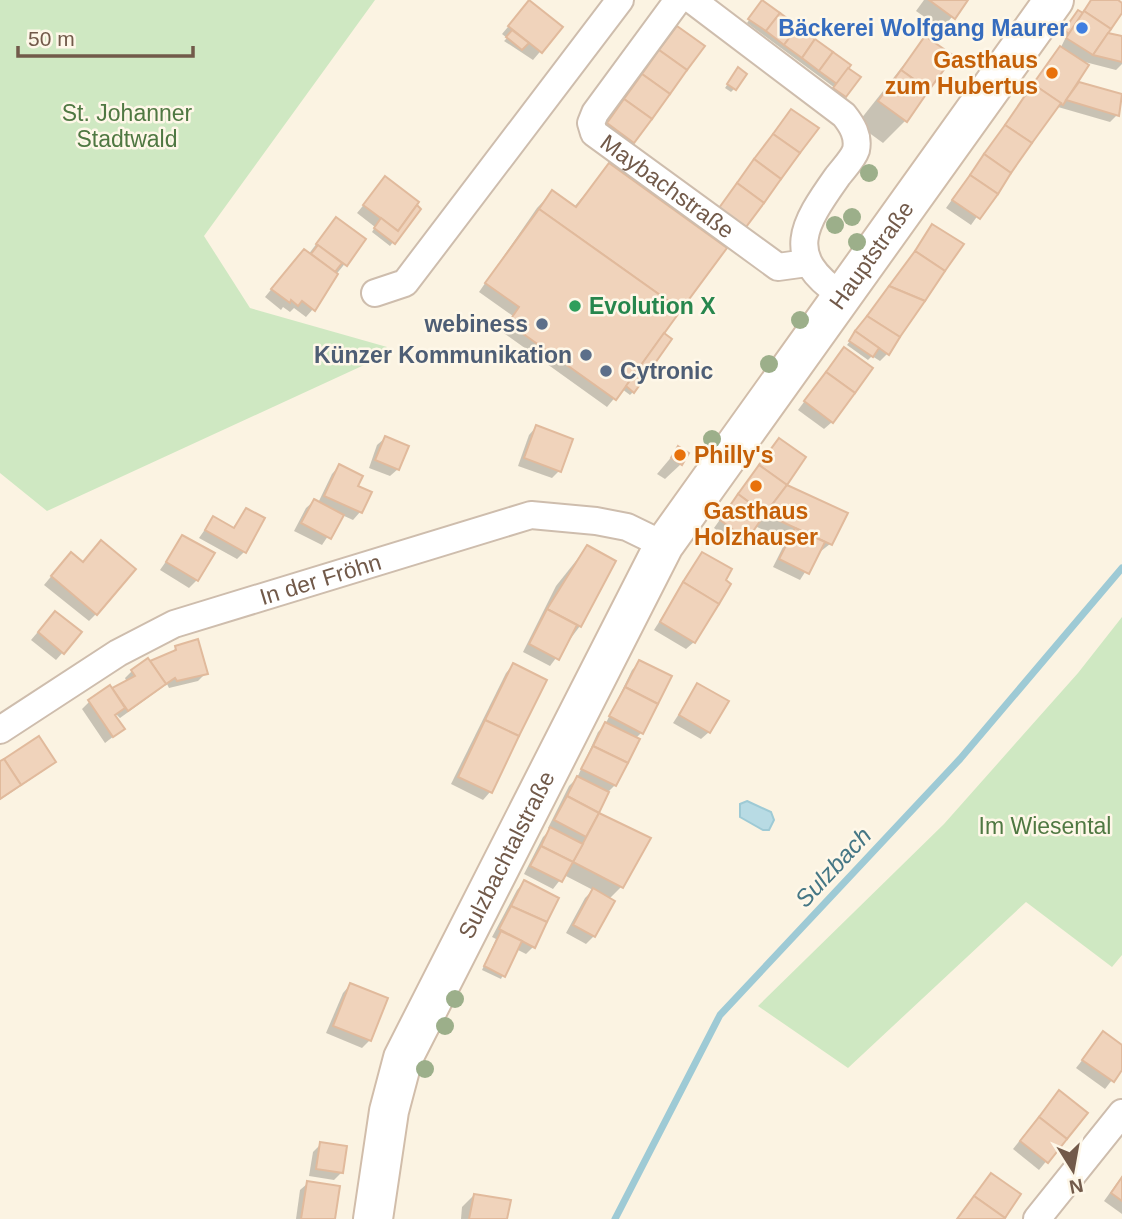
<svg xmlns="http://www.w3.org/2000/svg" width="1122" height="1219" viewBox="0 0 1122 1219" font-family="Arial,sans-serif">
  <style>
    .green { fill: #cfe8c2 }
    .water { fill: #b8dbe4; stroke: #9ecad5; stroke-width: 2 }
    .shadow { fill: #0003 }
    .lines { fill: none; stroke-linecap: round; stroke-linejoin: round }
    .stream { stroke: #9ecad5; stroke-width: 7 }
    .building { fill: #f0d3bb; stroke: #e1ba9c; stroke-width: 2 }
    .street-casing { stroke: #cebdad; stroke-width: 30 }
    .secondary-casing { stroke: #d1bdaa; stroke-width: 42 }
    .street { stroke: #fff; stroke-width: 26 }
    .secondary { stroke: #fff; stroke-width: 38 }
    .tree { fill: #9caf8a }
    .shop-dot { fill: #3f7fe0; stroke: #fef7e8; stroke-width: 2.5 }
    .food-dot { fill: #e8710a; stroke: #fef7e8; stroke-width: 2.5 }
    .leisure-dot { fill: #2e9e5b; stroke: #fef7e8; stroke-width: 2.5 }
    .service-dot { fill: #5c6f8a; stroke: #fef7e8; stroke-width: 2.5 }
    .labels { text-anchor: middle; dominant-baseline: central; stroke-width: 5; stroke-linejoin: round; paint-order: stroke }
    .shop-label { font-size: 23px; font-weight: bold; fill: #366cbe; stroke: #fef7e8; text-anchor: end }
    .food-label { font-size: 23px; font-weight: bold; fill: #c56008; stroke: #fef7e8; text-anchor: end }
    .park-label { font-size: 23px; fill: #4f7842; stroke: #fef7e8 }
    .street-label { font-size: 23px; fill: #725a4a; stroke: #fef7e8 }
    .leisure-label { font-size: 23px; font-weight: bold; fill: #27864d; stroke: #fef7e8; text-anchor: start }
    .service-label { font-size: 23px; font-weight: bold; fill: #4e5e75; stroke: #fef7e8; text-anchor: end }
    .water-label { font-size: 24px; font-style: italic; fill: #457785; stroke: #fef7e8 }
  </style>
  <rect width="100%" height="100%" fill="#fbf3e2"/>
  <g class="green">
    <polygon points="0,0 375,0 204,236 250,308 387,347 375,360 47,511 0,473"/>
    <polygon points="1122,617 1122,955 1112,967 1026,902 848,1068 758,1006 944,824 1078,673"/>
  </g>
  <polygon class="water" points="747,801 771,812 774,820 769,830 763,830 740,817 740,804"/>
  <g class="shadow">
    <polygon points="924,0 966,0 942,29 916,11"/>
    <polygon points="1091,0 1115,0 1122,5 1122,10 1105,34 1122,38 1122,64 1116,70 1081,61 1076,83 1122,95 1117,115 1110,122 1058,107 1053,110 971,225 946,208 1061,47 1066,37 1062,34 1075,15 1081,14"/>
    <polygon points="759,6 858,77 841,99 831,92 835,88 747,23"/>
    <polygon points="522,10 561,27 533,60 504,41 507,38 502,34"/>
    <polygon points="670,36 633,142 625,149 600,131"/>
    <polygon points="925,38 905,121 883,143 857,124"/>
    <polygon points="735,73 734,89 731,92 725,88"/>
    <polygon points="610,165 662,333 633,392 630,395 622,389 607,407 501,331 513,316 479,292 537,208 552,192 574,207"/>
    <polygon points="385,179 418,209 390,246 372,232 375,227 357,213"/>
    <polygon points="329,227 364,240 322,292 326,294 306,317 294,308 290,312 283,307 281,310 265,297 296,259 308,255"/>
    <polygon points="912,256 887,354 880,361 872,356 868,360 847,345"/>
    <polygon points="844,349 832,422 824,429 798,410"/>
    <polygon points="536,427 559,471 552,478 518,466 529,435"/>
    <polygon points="385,438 398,469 390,476 369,468 377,445"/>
    <polygon points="772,447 784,485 845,514 830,544 816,555 800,580 773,567 786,541 755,526 739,546 714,528"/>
    <polygon points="679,448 681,464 665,479 657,474"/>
    <polygon points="339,466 356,487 360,512 353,520 342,515 322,545 294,531 306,508 314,501 318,503 332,474"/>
    <polygon points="246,510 244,552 237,559 199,538 213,518 232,529"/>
    <polygon points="183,537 197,580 189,588 160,570"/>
    <polygon points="587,547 580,626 550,666 523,652 556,586"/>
    <polygon points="702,554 694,642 686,649 654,630"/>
    <polygon points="63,562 96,614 89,621 44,585"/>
    <polygon points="48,620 63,652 56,660 31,640"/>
    <polygon points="176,648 206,673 198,681 169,688 167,684 120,718 113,711 123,729 105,743 82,709 89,702 127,682 125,678 132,671 169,655"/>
    <polygon points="640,662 641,733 635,739 615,785 606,794 593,821 600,815 621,887 609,899 594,936 586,944 566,933 585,898 593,890 564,875 553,889 524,874 543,837 550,830 548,828 569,786 577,778 598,732 605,725 632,670"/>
    <polygon points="513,665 545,680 490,792 483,800 451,784 506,673"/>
    <polygon points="698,685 709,732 701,739 673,723"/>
    <polygon points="54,762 46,769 0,800 0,763"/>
    <polygon points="524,882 533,947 526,954 516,949 501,979 482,970 496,939 492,937 517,890"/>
    <polygon points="350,985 370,1040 362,1048 326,1033 343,993"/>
    <polygon points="1103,1034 1122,1047 1122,1067 1105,1089 1076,1068"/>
    <polygon points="1052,1100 1086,1113 1039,1170 1013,1149"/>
    <polygon points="321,1144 342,1172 334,1180 309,1176 313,1152"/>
    <polygon points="1122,1176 1122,1214 1104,1201"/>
    <polygon points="308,1183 333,1219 296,1219 300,1190"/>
    <polygon points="474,1195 506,1219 461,1219 462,1207"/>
  </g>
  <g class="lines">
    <polyline class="stream" points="615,1219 720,1015 960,759 1122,568"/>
  </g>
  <g class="building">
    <polygon points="529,0 563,27 542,53 508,26"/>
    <polygon points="762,0 780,13 766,31 748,19"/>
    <polygon points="929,0 968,0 955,19"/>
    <polygon points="1091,0 1118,0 1122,3 1122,13 1111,29 1084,11"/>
    <polygon points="1078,10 1083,13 1069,34 1064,30"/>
    <polygon points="1084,11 1111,29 1093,55 1066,38"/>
    <polygon points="780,13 798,26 784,45 766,31"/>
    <polygon points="677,26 705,46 687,70 659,50"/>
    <polygon points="798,26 815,39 802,58 784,45"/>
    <polygon points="512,30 529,43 522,50 506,37"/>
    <polygon points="1108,33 1122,36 1122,62 1093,55"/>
    <polygon points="925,36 954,56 929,90 901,70"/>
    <polygon points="815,39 833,52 819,71 802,58"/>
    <polygon points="1060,46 1089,65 1063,105 1033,84"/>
    <polygon points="659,50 687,70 670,94 642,74"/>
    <polygon points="833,52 851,65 837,84 819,71"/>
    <polygon points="738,67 747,74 736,90 727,84"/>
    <polygon points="848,68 861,77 846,97 833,88"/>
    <polygon points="901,70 929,90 907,122 878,101"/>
    <polygon points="642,74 670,94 652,119 624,99"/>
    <polygon points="1079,82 1122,94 1119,116 1066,100"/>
    <polygon points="1033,84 1061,103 1032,143 1005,125"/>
    <polygon points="624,99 652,119 634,143 607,123"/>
    <polygon points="791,109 819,128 800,153 773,134"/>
    <polygon points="1005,125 1032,143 1011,173 984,154"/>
    <polygon points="773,134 800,153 781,179 754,159"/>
    <polygon points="984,154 1011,173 998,194 970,175"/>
    <polygon points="754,159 781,179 764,203 737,183"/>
    <polygon points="609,163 727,248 681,310 539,209 552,190 576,207"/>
    <polygon points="970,175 998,194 980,219 952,200"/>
    <polygon points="385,176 419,202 398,231 363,205"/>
    <polygon points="737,183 764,203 746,227 719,208"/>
    <polygon points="417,205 421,209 395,244 374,228 381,218 398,231"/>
    <polygon points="539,209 681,310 616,400 508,323 519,307 485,283"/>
    <polygon points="336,217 366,239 347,266 316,244"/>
    <polygon points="932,224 964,244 945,271 915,251"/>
    <polygon points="318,245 342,263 335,272 311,254"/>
    <polygon points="304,249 338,274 315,311 302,301 298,306 291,300 290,303 271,289"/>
    <polygon points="915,251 945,271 925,301 889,286"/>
    <polygon points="889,286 925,301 900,337 867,316"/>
    <polygon points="867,316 900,337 889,355 855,331"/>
    <polygon points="855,331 879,348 873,357 849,341"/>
    <polygon points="664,333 672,339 634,393 626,386"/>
    <polygon points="844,347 873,368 855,393 826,372"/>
    <polygon points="826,372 855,393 833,423 804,401"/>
    <polygon points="536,425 573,439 561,472 524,458"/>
    <polygon points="385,436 409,446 399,470 375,460"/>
    <polygon points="779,438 806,457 787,485 759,465"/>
    <polygon points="678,446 689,453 682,465 671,458"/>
    <polygon points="339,464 363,476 358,486 372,492 362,513 324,496"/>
    <polygon points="759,465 787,485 765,514 738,494"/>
    <polygon points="787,485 848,513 832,545 765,514"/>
    <polygon points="738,494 765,514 747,540 720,520"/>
    <polygon points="314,499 344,515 331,539 301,523"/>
    <polygon points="246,508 265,518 246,553 205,530 213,516 234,528"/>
    <polygon points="795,528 825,542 809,574 779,559"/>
    <polygon points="182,535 215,553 198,581 166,562"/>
    <polygon points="101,540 136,569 97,615 51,576 71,552 83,562"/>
    <polygon points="587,545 616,561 581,627 547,609"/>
    <polygon points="702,552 732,569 726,580 731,584 719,604 683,582"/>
    <polygon points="683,582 719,604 695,643 660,622"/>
    <polygon points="547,609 577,625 559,660 529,644"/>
    <polygon points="55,611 82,632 64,654 38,632"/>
    <polygon points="198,639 208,674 177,681 175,678 166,684 150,661 176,650 175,646"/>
    <polygon points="148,658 166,684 128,711 112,688 135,676 131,670"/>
    <polygon points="639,660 672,676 658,704 625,687"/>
    <polygon points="513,663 547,680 519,736 485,720"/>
    <polygon points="697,683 729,701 710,733 679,715"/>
    <polygon points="110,685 125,708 115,715 125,729 113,737 88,700"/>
    <polygon points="625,687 658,704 643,734 609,716"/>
    <polygon points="485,720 519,736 492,793 458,777"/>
    <polygon points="605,722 640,739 628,763 593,746"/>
    <polygon points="39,736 56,762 21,785 4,759"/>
    <polygon points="593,746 628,763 616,786 581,769"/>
    <polygon points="4,759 21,785 0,799 0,761"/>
    <polygon points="577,776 609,792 599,813 567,796"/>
    <polygon points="567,796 599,813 586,837 554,820"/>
    <polygon points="599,813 651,838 623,888 573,862"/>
    <polygon points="550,827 583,844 573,862 541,846"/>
    <polygon points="541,846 573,862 562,882 530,866"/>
    <polygon points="524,880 559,898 547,922 511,906"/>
    <polygon points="593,888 615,901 595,937 573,925"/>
    <polygon points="511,906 547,922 535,948 499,929"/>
    <polygon points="501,931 522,941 505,977 484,966"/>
    <polygon points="350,983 388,998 371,1041 333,1026"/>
    <polygon points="1103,1031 1122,1045 1122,1070 1114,1082 1082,1060"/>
    <polygon points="1059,1090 1088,1113 1067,1139 1039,1117"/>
    <polygon points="1039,1117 1067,1139 1048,1163 1020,1141"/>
    <polygon points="320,1142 347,1146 343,1173 316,1169"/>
    <polygon points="991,1173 1021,1194 1005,1218 974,1196"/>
    <polygon points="1122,1177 1122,1201 1111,1193"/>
    <polygon points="307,1181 340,1186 335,1219 301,1219"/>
    <polygon points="474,1194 511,1200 507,1219 469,1219"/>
    <polygon points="974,1196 1005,1218 1004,1219 957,1219"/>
  </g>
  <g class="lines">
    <defs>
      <g id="street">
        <path id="s1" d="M 678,0 L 595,113 L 591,123 L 594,133 L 778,267 L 807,263"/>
        <path d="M 692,0 L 844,115 C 852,125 859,136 856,150 C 853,159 843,169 837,177 C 803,225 783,256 841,295"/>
        <polyline points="375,293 405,283 620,0"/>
        <path id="s2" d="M 0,730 L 118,653 L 174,624 L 531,515 L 596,521 L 627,527 L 664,545"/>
        <polyline points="1037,1219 1122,1113"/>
      </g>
      <g id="secondary">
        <path id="s3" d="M 373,1219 L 389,1111 L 403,1058 L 664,545 L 1054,0"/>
      </g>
    </defs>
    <use href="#street" class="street-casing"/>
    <use href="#secondary" class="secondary-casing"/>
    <use href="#street" class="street"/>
    <use href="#secondary" class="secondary"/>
  </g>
  <g class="tree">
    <circle cx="869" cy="173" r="9"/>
    <circle cx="852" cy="217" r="9"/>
    <circle cx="835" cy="225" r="9"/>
    <circle cx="857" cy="242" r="9"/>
    <circle cx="800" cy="320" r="9"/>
    <circle cx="769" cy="364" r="9"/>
    <circle cx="712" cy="439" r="9"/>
    <circle cx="455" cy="999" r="9"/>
    <circle cx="445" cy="1026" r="9"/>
    <circle cx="425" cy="1069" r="9"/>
  </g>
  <circle class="shop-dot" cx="1082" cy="28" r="7"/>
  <g class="food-dot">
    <circle cx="1052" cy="73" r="7"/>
    <circle cx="680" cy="455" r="7"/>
    <circle cx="756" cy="486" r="7"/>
  </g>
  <circle class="leisure-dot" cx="575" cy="306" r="7"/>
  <g class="service-dot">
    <circle cx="542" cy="324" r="7"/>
    <circle cx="586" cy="355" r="7"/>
    <circle cx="606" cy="371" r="7"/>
  </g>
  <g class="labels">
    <g class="shop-label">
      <text x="1068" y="28">Bäckerei Wolfgang Maurer</text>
    </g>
    <g class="food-label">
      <text x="1038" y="60">Gasthaus<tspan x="1038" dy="26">zum Hubertus</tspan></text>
      <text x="694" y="455" text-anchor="start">Philly's</text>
      <text x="756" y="511" text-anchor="middle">Gasthaus<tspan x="756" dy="26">Holzhauser</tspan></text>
    </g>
    <g class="park-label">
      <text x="127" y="113">St. Johanner<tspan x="127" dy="26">Stadtwald</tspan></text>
      <text x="1045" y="826">Im Wiesental</text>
    </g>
    <g class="street-label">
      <text stroke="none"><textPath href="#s1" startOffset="252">Maybachstraße</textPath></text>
      <text stroke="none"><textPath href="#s3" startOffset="1096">Hauptstraße</textPath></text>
      <text stroke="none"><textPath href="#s2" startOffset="357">In der Fröhn</textPath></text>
      <text stroke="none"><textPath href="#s3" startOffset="392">Sulzbachtalstraße</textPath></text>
    </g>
    <g class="leisure-label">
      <text x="589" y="306">Evolution X</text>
    </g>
    <g class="service-label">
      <text x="528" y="324">webiness</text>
      <text x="572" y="355">Künzer Kommunikation</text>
      <text x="620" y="371" text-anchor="start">Cytronic</text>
    </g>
    <g class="water-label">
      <text transform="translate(833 867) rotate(-47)">Sulzbach</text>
    </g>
  </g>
  <g transform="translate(1073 1170) rotate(169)" stroke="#fef7e8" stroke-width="5" paint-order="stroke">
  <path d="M0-5L12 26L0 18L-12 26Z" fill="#725a4a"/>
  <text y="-10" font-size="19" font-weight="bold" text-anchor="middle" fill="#725a4a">N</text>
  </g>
  <path d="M18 46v10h175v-10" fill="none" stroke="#725a4a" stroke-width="3.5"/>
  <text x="28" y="46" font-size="21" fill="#725a4a" stroke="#fef7e8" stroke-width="5" paint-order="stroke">50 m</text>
</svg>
